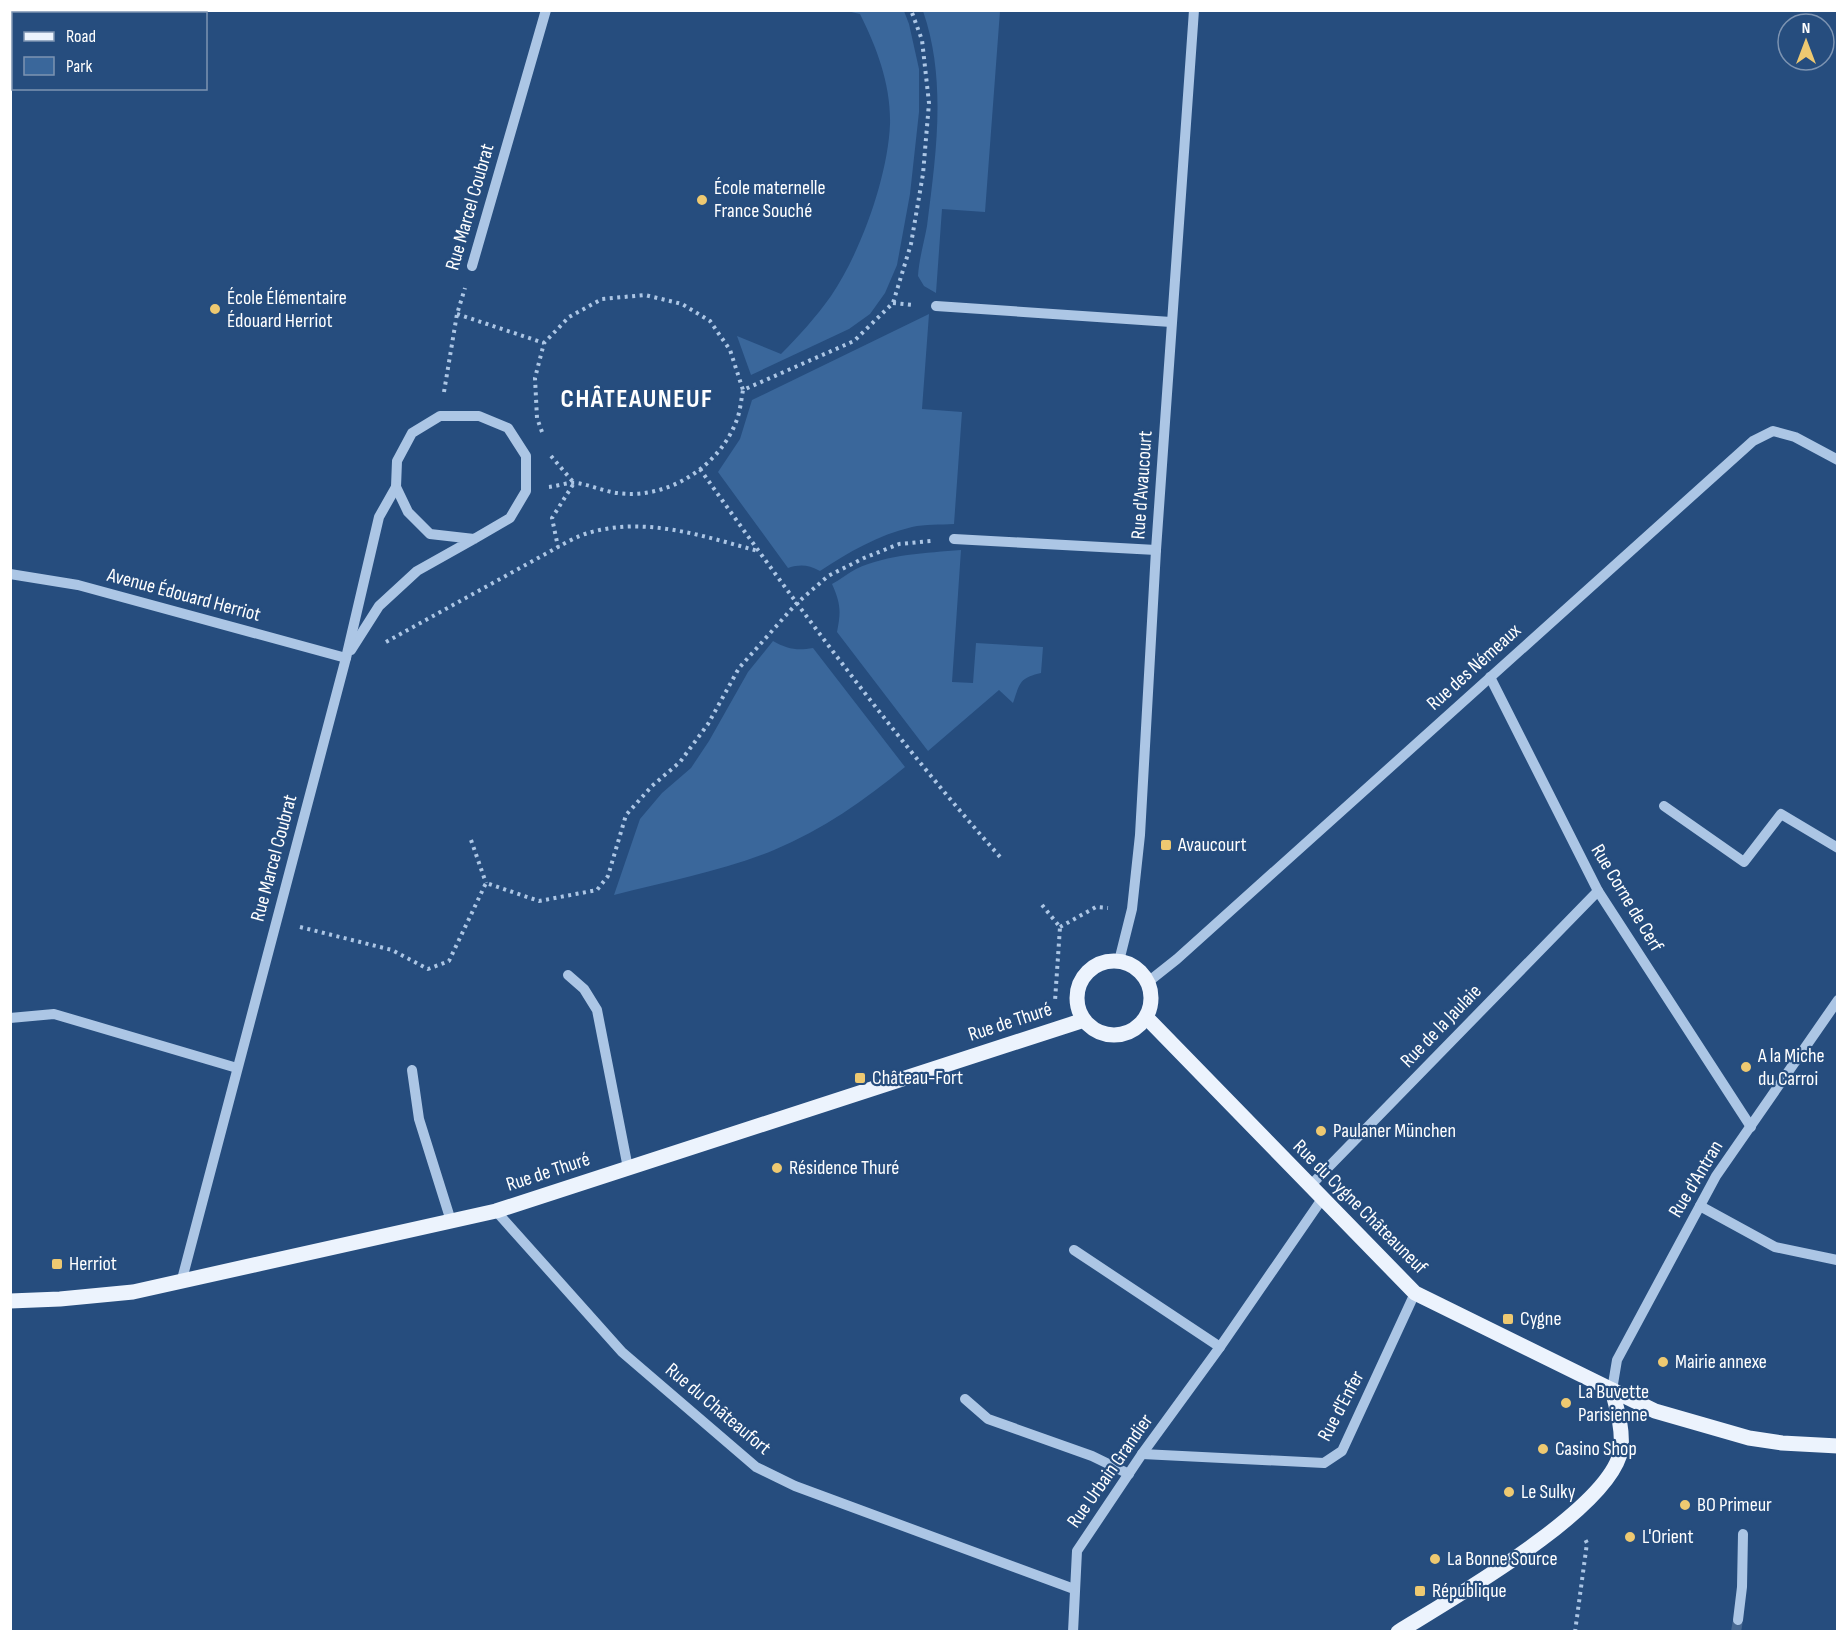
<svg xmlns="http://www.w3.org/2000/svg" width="1848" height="1642" viewBox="0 0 1848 1642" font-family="'Sofia Sans Condensed',sans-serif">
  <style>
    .green { fill: #3a679b }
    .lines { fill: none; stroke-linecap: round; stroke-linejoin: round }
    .minor-tunnel { stroke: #476891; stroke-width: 10; stroke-dasharray: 10 5; stroke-linecap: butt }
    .path { stroke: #acc6e5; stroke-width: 4; stroke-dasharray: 3 4.5; stroke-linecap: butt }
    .minor { stroke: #acc6e5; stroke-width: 10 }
    .major { stroke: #ecf3fd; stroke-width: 15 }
    .poi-dot { fill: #eec971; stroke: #264d7e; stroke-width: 2 }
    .labels { text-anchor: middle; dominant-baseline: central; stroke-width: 4.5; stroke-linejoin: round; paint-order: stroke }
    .poi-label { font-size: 20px; fill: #fff; stroke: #264d7e; text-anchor: start }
    .street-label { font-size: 20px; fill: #fff; stroke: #264d7e }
    .district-label { font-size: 26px; font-weight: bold; letter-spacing: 1.5px; fill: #fff; stroke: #264d7e }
  </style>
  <rect width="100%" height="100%" fill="#264d7e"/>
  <g class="green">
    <path d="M 847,11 L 904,11 L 909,24 L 919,69 L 919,112 L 910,194 L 897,265 L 885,293 L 870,314 L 849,329 L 751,375 L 737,336 L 781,354 C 799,336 816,317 831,296 C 861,252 888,176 890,124 C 891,85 877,48 860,14 Z"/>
    <path d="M 923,11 L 1000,11 L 985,212 L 942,209 L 936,293 L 924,286 L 918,276 C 919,259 924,243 927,226 C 936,155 947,80 923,11 Z"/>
    <path d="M 929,314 L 922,409 L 962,412 L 954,524 C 940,525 925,524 912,527 C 878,535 849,552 820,571 C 808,565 801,564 788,568 L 718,472 L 740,439 L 752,400 Z"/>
    <path d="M 961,550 L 952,682 L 973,683 L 976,643 L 1043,647 L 1041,673 C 1019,678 1020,683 1013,703 L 999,690 L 928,751 L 837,632 C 841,612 841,604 832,584 C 840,580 848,573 856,569 C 888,554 926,553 961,550 Z"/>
    <path d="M 773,641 C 787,649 797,651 813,648 L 905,767 C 865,800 822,830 774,850 C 723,871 667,881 614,895 L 640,819 L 662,793 L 691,768 L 709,741 L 748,672 Z"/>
  </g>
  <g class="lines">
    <polyline class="minor-tunnel" points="1736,1632 1738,1620"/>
    <g class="path">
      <polyline points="893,303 913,305"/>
      <polyline points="457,314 544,343"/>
      <polyline points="444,392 457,314 465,288"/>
      <polyline points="542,432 537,418 535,378 544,343 569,317 602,299 645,295 682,304 710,321 730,350 743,390"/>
      <polyline points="551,456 574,483 552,518 558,547"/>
      <path d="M 700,469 C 795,603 892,735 1001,858"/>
      <path d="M 549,487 C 558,486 568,482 577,483 C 590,485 603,491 617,493 C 666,500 718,468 736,422 C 740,413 741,401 743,390 L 854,341 L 893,303 L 911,244 L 923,174 L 929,103 L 922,40 L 911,10"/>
      <path d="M 386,642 L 558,547 C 567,542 578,536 588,533 C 645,516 703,536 758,551"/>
      <polyline points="471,840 486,883"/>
      <polyline points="1042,905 1060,927 1055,1001"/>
      <polyline points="300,927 392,950 428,969 449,961 486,883 539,901 597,890 608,876 626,815 652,786 680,762 708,724 739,668 796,604 828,576 864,558 899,544 931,541"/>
      <polyline points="1060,927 1096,907 1108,908"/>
      <polyline points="1575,1632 1587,1543 1584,1537"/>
    </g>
    <g class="minor">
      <polyline points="472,266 546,10"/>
      <polyline points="936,306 1171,322"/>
      <polyline points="954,539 1156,550"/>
      <polyline points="10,574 78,585 346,658"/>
      <polyline points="351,650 379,606 417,571 474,539 510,518 526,491 526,456 508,428 479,416 440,416 412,433 397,461 396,487 408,512 430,534 474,539"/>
      <polyline points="1490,677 1598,891 1751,1127"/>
      <polyline points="1664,806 1744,862 1781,814 1838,848"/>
      <polyline points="1119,961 1132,909 1140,835 1156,550 1194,10"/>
      <polyline points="568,975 584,989 597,1010 628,1168"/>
      <polyline points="1148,982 1177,959 1753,441 1773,431 1795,437 1838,460"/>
      <polyline points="10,1018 54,1014 237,1068"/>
      <polyline points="412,1070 419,1119 451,1221"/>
      <polyline points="1310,1186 1598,891"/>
      <polyline points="1700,1206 1775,1247 1837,1260"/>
      <polyline points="496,1211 622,1352 756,1467 795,1486 1074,1589"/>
      <polyline points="1074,1250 1220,1347"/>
      <polyline points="181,1283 346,658 379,517 396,487"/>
      <polyline points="1612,1390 1617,1360 1716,1176 1838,1000"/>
      <polyline points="965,1399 988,1419 1092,1456 1129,1474"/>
      <polyline points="1142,1454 1324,1463 1342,1451 1415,1293"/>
      <polyline points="1738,1620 1742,1587 1743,1534"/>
      <polyline points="1073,1632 1077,1551 1142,1454 1220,1347 1322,1199"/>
    </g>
    <g class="major">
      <circle cx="1114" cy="998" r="37"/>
      <polyline points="1147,1018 1415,1293 1655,1411 1749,1438 1782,1443 1838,1446"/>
      <polyline points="10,1301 60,1299 133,1292 496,1211 1084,1020"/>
      <path d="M 1398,1632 C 1448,1601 1613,1508 1621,1449 C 1623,1429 1617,1409 1612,1390"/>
    </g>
  </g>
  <g class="poi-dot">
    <circle cx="702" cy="200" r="6"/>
    <circle cx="215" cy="309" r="6"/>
    <rect x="1160" y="839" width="12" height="12" rx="3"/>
    <circle cx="1746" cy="1067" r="6"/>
    <rect x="854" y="1072" width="12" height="12" rx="3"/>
    <circle cx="1321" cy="1131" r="6"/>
    <circle cx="777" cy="1168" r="6"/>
    <rect x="51" y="1258" width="12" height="12" rx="3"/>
    <rect x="1502" y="1313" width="12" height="12" rx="3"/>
    <circle cx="1663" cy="1362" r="6"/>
    <circle cx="1566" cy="1403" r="6"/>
    <circle cx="1543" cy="1449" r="6"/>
    <circle cx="1509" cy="1492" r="6"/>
    <circle cx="1685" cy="1505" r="6"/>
    <circle cx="1630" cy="1537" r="6"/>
    <circle cx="1435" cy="1559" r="6"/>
    <rect x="1414" y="1585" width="12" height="12" rx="3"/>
  </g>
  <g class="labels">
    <g class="poi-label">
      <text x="714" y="188">École maternelle<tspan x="714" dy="23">France Souché</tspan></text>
      <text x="227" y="298">École Élémentaire<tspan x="227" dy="23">Édouard Herriot</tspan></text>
      <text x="1178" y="845">Avaucourt</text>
      <text x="1758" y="1056">A la Miche<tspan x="1758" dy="23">du Carroi</tspan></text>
      <text x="872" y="1078">Château-Fort</text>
      <text x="1333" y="1131">Paulaner München</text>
      <text x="789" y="1168">Résidence Thuré</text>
      <text x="69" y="1264">Herriot</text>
      <text x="1520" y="1319">Cygne</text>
      <text x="1675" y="1362">Mairie annexe</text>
      <text x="1578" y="1392">La Buvette<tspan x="1578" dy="23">Parisienne</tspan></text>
      <text x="1555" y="1449">Casino Shop</text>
      <text x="1521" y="1492">Le Sulky</text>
      <text x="1697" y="1505">BO Primeur</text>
      <text x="1642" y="1537">L'Orient</text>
      <text x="1447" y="1559">La Bonne Source</text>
      <text x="1432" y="1591">République</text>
    </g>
    <g class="street-label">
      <text transform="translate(470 207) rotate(-74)">Rue Marcel Coubrat</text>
      <text transform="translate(1142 485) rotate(-86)">Rue d'Avaucourt</text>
      <text transform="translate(184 595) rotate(15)">Avenue Édouard Herriot</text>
      <text transform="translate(1474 667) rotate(-42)">Rue des Némeaux</text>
      <text transform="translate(274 858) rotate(-75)">Rue Marcel Coubrat</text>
      <text transform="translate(1627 898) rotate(59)">Rue Corne de Cerf</text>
      <text transform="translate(1010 1022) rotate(-18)">Rue de Thuré</text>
      <text transform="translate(1441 1026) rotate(-46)">Rue de la Jaulaie</text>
      <text transform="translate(548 1172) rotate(-18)">Rue de Thuré</text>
      <text transform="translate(1696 1179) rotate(-59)">Rue d'Antran</text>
      <text transform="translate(1360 1207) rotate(45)">Rue du Cygne Châteauneuf</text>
      <text transform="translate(1341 1406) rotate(-62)">Rue d'Enfer</text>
      <text transform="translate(718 1409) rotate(40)">Rue du Châteaufort</text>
      <text transform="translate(1110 1471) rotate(-55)">Rue Urbain Grandier</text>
    </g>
    <g class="district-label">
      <text x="637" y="399">CHÂTEAUNEUF</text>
    </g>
  </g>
  <rect width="1848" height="1642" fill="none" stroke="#ffffff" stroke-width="24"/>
  <rect x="12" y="12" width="195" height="78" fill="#264d7e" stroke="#7d94b2" stroke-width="1.5"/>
  <rect x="24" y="32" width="30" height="9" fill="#ecf3fd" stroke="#7d94b2" stroke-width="1.5"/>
  <text x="66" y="42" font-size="18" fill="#ffffff">Road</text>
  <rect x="24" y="57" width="30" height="18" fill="#3a679b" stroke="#7d94b2" stroke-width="1.5"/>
  <text x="66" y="72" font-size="18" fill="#ffffff">Park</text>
  <g transform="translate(1806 42)"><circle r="28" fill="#264d7e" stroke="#7d94b2" stroke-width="1.5"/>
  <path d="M0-4.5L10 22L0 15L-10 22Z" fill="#eec971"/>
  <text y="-9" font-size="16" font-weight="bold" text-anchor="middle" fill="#ffffff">N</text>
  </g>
</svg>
